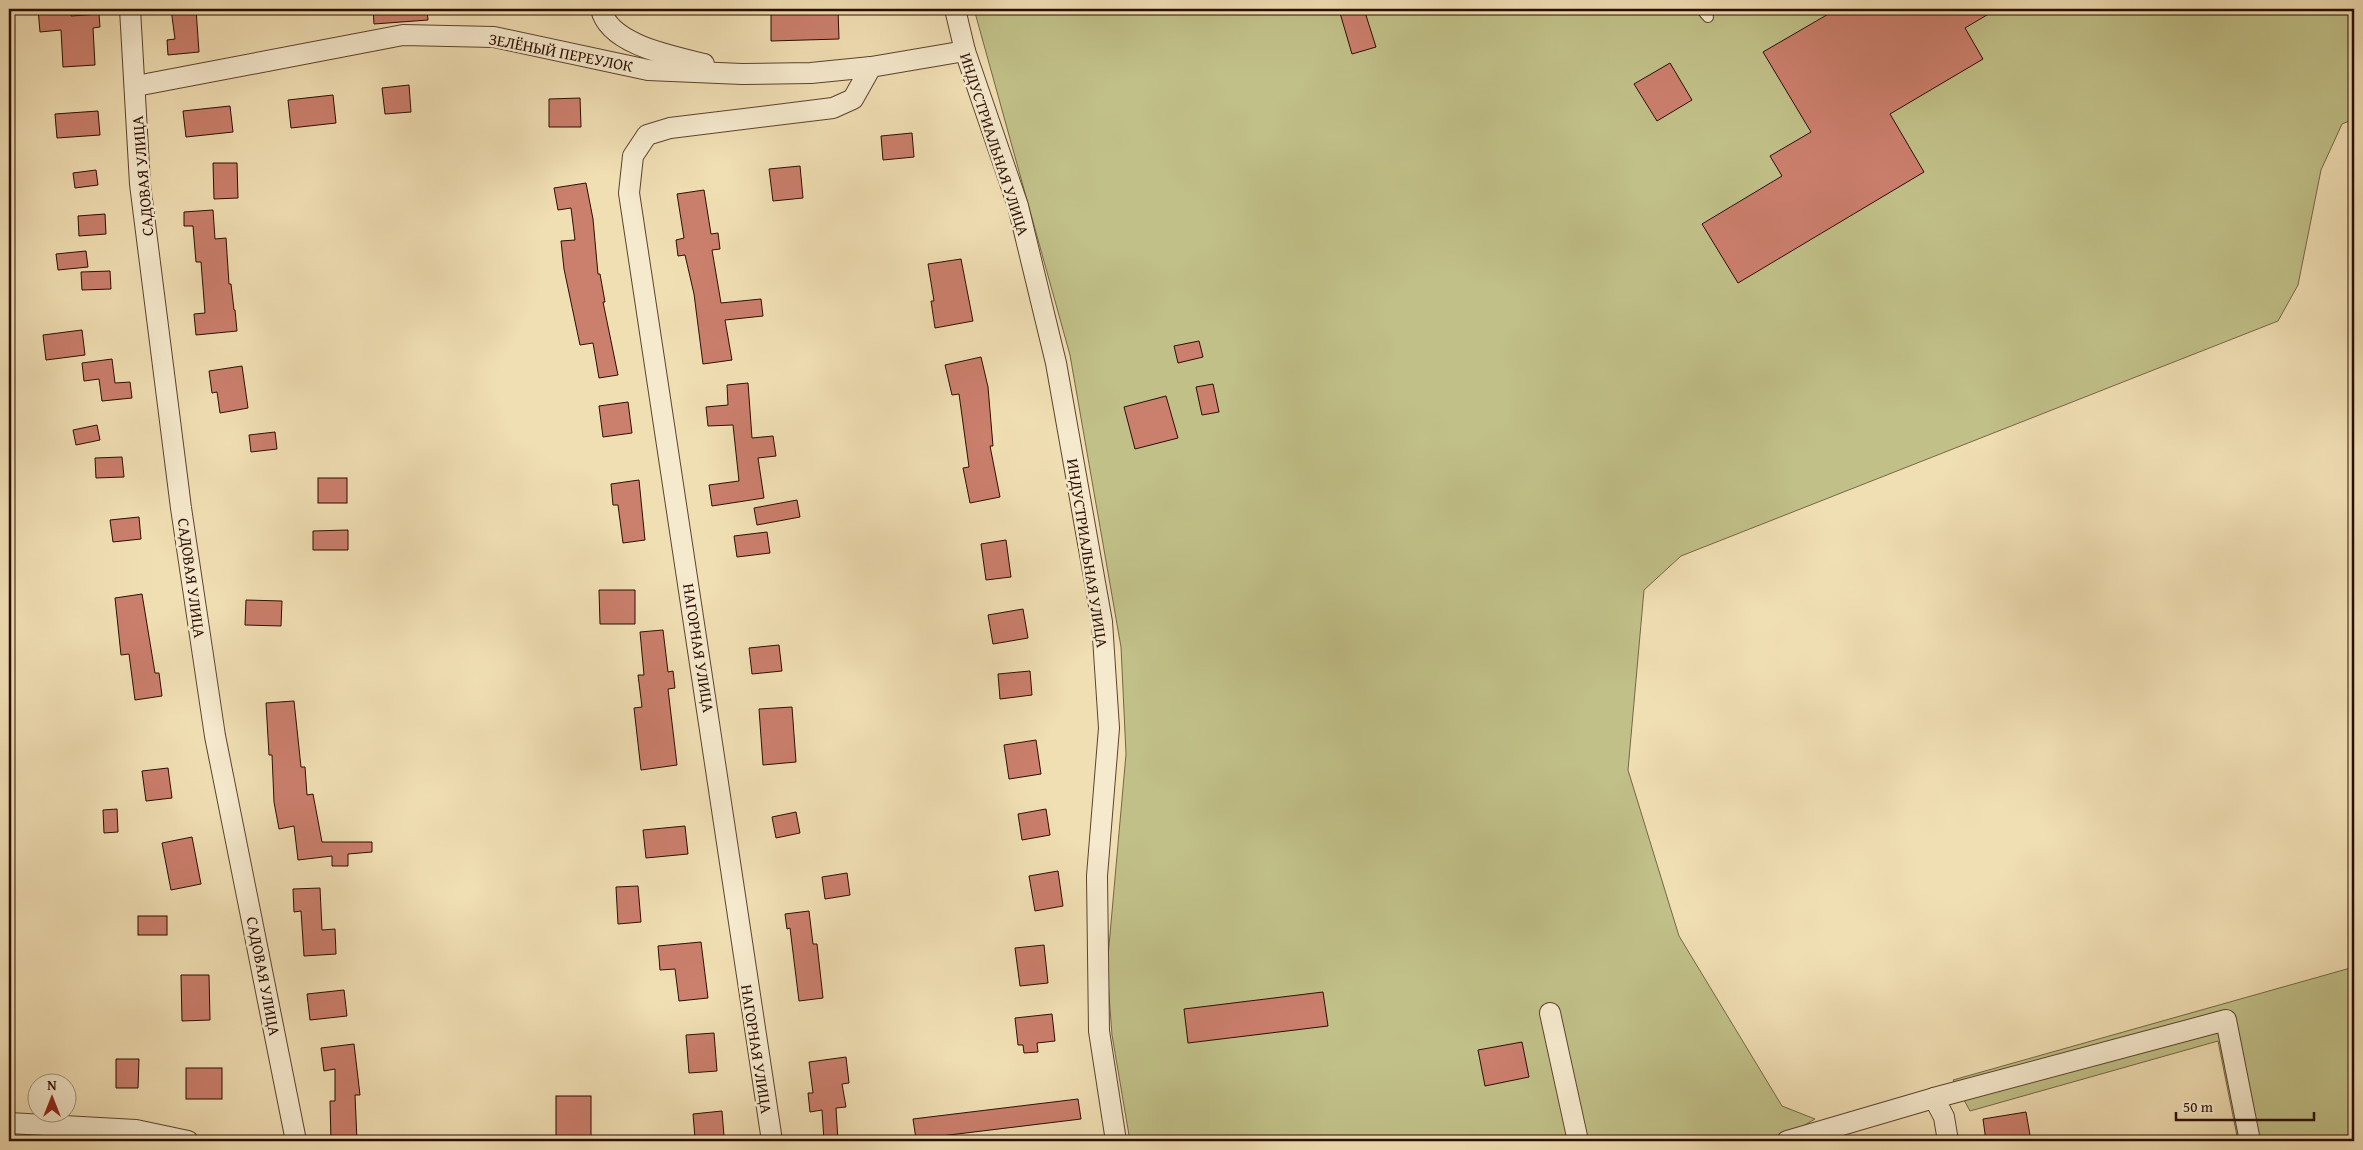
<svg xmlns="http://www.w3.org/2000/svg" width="2363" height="1150" viewBox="0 0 2363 1150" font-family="'Gentium Book Plus',serif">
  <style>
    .green { fill: #c1c088; stroke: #766644 }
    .building { fill: #cb7f6d; stroke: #2b0d00 }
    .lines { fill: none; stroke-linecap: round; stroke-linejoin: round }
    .service-casing { stroke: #5c422d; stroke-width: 12 }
    .minor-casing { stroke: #5c422d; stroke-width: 22 }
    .service { stroke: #f6eace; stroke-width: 10 }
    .minor { stroke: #f6eace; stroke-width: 20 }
    .labels { text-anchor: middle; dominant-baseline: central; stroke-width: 5; stroke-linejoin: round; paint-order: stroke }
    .street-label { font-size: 16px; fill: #2b0d00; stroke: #f6eace }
  </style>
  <rect width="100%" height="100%" fill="#f1dfb4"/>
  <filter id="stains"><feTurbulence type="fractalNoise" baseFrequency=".004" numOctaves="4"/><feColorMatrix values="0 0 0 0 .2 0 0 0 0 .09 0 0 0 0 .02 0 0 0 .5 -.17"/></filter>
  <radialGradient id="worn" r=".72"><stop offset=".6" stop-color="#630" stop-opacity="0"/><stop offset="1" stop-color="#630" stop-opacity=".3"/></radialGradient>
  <g class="green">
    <polygon points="974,9 2354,9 2354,119 2342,124 2321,170 2298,285 2278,321 1681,556 1644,590 1628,770 1679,936 1782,1106 1815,1119 1784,1137 1766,1141 1130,1141 1112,1035 1107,968 1126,754 1121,647 1070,355"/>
    <polygon points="2354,967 2354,1141 2238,1141 2218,1041 1970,1111 1953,1080"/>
  </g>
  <g class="building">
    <polygon points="38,9 70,9 71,16 99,14 100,27 93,28 95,65 63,67 61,30 40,32"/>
    <polygon points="171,9 196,9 199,52 168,55 167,40 175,39"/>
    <polygon points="373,9 427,9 428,20 374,24"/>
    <polygon points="823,9 838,9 839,39 771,41 771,14 824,13"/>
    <polygon points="1352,9 1364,9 1376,47 1352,54 1340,13"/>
    <polygon points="1837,9 1997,9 1965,28 1983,59 1890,114 1924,172 1738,283 1702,224 1782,176 1770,156 1811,132 1763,52"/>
    <polygon points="1670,63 1692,100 1657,121 1634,84"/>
    <polygon points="409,85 411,112 385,114 382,88"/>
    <polygon points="333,95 336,123 291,128 288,100"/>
    <polygon points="580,98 581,127 549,127 549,99"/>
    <polygon points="230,106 233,132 186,137 183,111"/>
    <polygon points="98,111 100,135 57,138 55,114"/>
    <polygon points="912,133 914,157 883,160 881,136"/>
    <polygon points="213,163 237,163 238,198 214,199"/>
    <polygon points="800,166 803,198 773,201 769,169"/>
    <polygon points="96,170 98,185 75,188 73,173"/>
    <polygon points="586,183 593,219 598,274 600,274 605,302 603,302 618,375 599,378 593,343 580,345 564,269 561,241 575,240 571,208 558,210 554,188"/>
    <polygon points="704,190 711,234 718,233 720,249 712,250 721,303 761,299 763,316 725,320 732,360 703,364 694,294 685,255 678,256 676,240 684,238 677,194"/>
    <polygon points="213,210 215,239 226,238 229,284 231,284 234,310 235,310 237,331 196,335 194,314 205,313 201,262 196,262 193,226 184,226 184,212"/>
    <polygon points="105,214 106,234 79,236 78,216"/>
    <polygon points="86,251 88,267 58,270 56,254"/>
    <polygon points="961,259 973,321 935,328 931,301 934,301 928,264"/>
    <polygon points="110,271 111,289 82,290 81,272"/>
    <polygon points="82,330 85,355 46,360 43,335"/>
    <polygon points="1199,341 1203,357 1178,363 1174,346"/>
    <polygon points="981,357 988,387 993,446 990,446 1000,497 970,503 963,468 969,467 959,394 952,395 945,365"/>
    <polygon points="112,359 115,383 130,382 132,398 102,401 99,379 84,381 82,363"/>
    <polygon points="242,366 248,408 220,413 217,392 212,393 209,371"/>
    <polygon points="748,383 752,438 773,436 776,456 758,458 764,498 712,506 709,485 739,481 733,425 708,426 706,407 728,405 727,385"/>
    <polygon points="1213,384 1219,412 1202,415 1196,387"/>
    <polygon points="1166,396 1178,438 1135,449 1124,407"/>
    <polygon points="628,402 632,433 603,437 599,406"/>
    <polygon points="97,425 100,440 76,445 73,430"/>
    <polygon points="275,432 277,449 251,452 249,435"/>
    <polygon points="122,457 124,477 96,478 95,458"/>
    <rect x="318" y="478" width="29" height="25"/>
    <polygon points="639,480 645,540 623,543 618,505 613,505 611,484"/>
    <polygon points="797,500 800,517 757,525 754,508"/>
    <polygon points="139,517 141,539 113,542 110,520"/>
    <polygon points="348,530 348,550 313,550 313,531"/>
    <polygon points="767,532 770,553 737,557 734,536"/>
    <polygon points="1006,540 1011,577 986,580 981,544"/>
    <polygon points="599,590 635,590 635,624 600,624"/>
    <polygon points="142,594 155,673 159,673 162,696 135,700 129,654 121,655 115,598"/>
    <polygon points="246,600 282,601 281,626 245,625"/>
    <polygon points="1023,609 1028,638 993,644 988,615"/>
    <polygon points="663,630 668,672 673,671 675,688 668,689 677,765 641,770 634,708 642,707 638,675 644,675 640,632"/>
    <polygon points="779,645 782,671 752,674 749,648"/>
    <polygon points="1030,671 1032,695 1000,699 998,674"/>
    <polygon points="294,701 301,767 305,767 307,795 313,794 322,842 372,842 372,852 348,854 348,866 332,866 332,856 298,860 294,826 279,829 274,802 272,755 269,755 266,703"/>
    <polygon points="792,707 796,762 763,765 759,709"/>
    <polygon points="1036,740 1041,774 1009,779 1004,745"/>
    <polygon points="168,768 172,798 146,801 142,771"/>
    <polygon points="117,809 118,832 104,833 103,810"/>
    <polygon points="1046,809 1050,835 1022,840 1018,814"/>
    <polygon points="796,812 800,833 776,838 772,817"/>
    <polygon points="685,826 688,854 646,858 643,830"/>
    <polygon points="192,837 201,884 171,890 162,843"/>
    <polygon points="1058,871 1063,906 1035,911 1029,876"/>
    <polygon points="847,873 850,895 825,899 822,877"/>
    <polygon points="638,886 641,922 618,924 616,887"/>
    <polygon points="320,888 322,930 335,929 336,954 304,956 301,911 294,912 293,889"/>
    <polygon points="809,911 813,944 817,944 823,998 799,1001 790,928 787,929 785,914"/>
    <rect x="138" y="916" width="29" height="19"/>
    <polygon points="701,942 708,998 679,1001 675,969 660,970 658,946"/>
    <polygon points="1044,945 1048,983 1020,986 1015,948"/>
    <polygon points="181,975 209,975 210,1020 182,1021"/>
    <polygon points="344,990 347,1016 310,1020 307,994"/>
    <polygon points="1323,992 1328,1026 1188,1043 1184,1009"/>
    <polygon points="1052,1014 1055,1041 1037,1043 1038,1052 1024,1053 1023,1045 1018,1045 1015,1018"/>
    <polygon points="714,1033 717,1071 689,1073 686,1035"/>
    <polygon points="1522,1042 1529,1077 1485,1086 1478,1050"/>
    <polygon points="354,1044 360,1095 355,1095 357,1141 331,1141 330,1101 335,1101 335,1069 324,1071 321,1048"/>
    <polygon points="846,1057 849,1083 842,1084 846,1107 836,1108 838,1141 824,1141 822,1110 810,1112 808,1093 813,1093 809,1062"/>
    <polygon points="116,1059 139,1059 138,1088 116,1088"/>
    <rect x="186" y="1068" width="36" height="31"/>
    <rect x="556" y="1096" width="35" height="41"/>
    <polygon points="1078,1099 1081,1119 916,1139 913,1119"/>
    <polygon points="722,1111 724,1136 695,1138 693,1114"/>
    <polygon points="2026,1112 2031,1141 1986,1141 1983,1119"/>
  </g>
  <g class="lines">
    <defs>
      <polyline id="service" points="1701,9 1708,17"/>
      <g id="minor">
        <polyline points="130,9 140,184 181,508 215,736 296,1141"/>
        <path d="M 601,9 C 609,45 673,56 704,64"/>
        <polyline points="955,9 965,51 1018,206 1056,363 1102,622 1109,728 1097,876 1099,1031 1116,1141"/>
        <polyline points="136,86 403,35 494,37 648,70 742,74 811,73 871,67"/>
        <polyline points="1550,1013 1578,1141"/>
        <polyline points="1934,1098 1944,1117 1948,1141"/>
        <polyline points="9,1123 136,1130 188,1141"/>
        <polyline points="772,1141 629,193 633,156 647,135 670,128 833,108 853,99 871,67 965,51"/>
        <polyline points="1787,1141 1934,1098 2226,1020 2250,1141"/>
      </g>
    </defs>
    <use href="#service" class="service-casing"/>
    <use href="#minor" class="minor-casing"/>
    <use href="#service" class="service"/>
    <use href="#minor" class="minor"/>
  </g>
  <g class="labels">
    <g class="street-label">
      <text transform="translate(561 52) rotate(11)">ЗЕЛЁНЫЙ ПЕРЕУЛОК</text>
      <text transform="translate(995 144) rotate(72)">ИНДУСТРИАЛЬНАЯ УЛИЦА</text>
      <text transform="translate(142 176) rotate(-95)">САДОВАЯ УЛИЦА</text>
      <text transform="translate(1088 553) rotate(81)">ИНДУСТРИАЛЬНАЯ УЛИЦА</text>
      <text transform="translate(192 578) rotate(82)">САДОВАЯ УЛИЦА</text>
      <text transform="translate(699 648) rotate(81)">НАГОРНАЯ УЛИЦА</text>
      <text transform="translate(264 976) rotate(79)">САДОВАЯ УЛИЦА</text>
      <text transform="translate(757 1049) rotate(81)">НАГОРНАЯ УЛИЦА</text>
    </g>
  </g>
  <rect width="2363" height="1150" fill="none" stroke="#f1dfb4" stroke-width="30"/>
  <rect x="10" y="10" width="2343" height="1130" fill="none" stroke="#2b0d00" stroke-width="2.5"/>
  <rect x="15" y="15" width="2333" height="1120" fill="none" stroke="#2b0d00"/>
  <g transform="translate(52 1098)"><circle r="24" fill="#f6eace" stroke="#a5927c"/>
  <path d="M0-4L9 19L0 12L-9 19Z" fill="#8f2418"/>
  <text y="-8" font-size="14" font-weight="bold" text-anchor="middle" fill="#2b0d00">N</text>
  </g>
  <path d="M2176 1112v8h138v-8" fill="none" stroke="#2b0d00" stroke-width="2.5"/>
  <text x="2183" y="1112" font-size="15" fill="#2b0d00" stroke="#f6eace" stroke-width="4" paint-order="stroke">50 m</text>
  <rect width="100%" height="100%" filter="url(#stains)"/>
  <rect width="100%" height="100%" fill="url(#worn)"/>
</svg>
